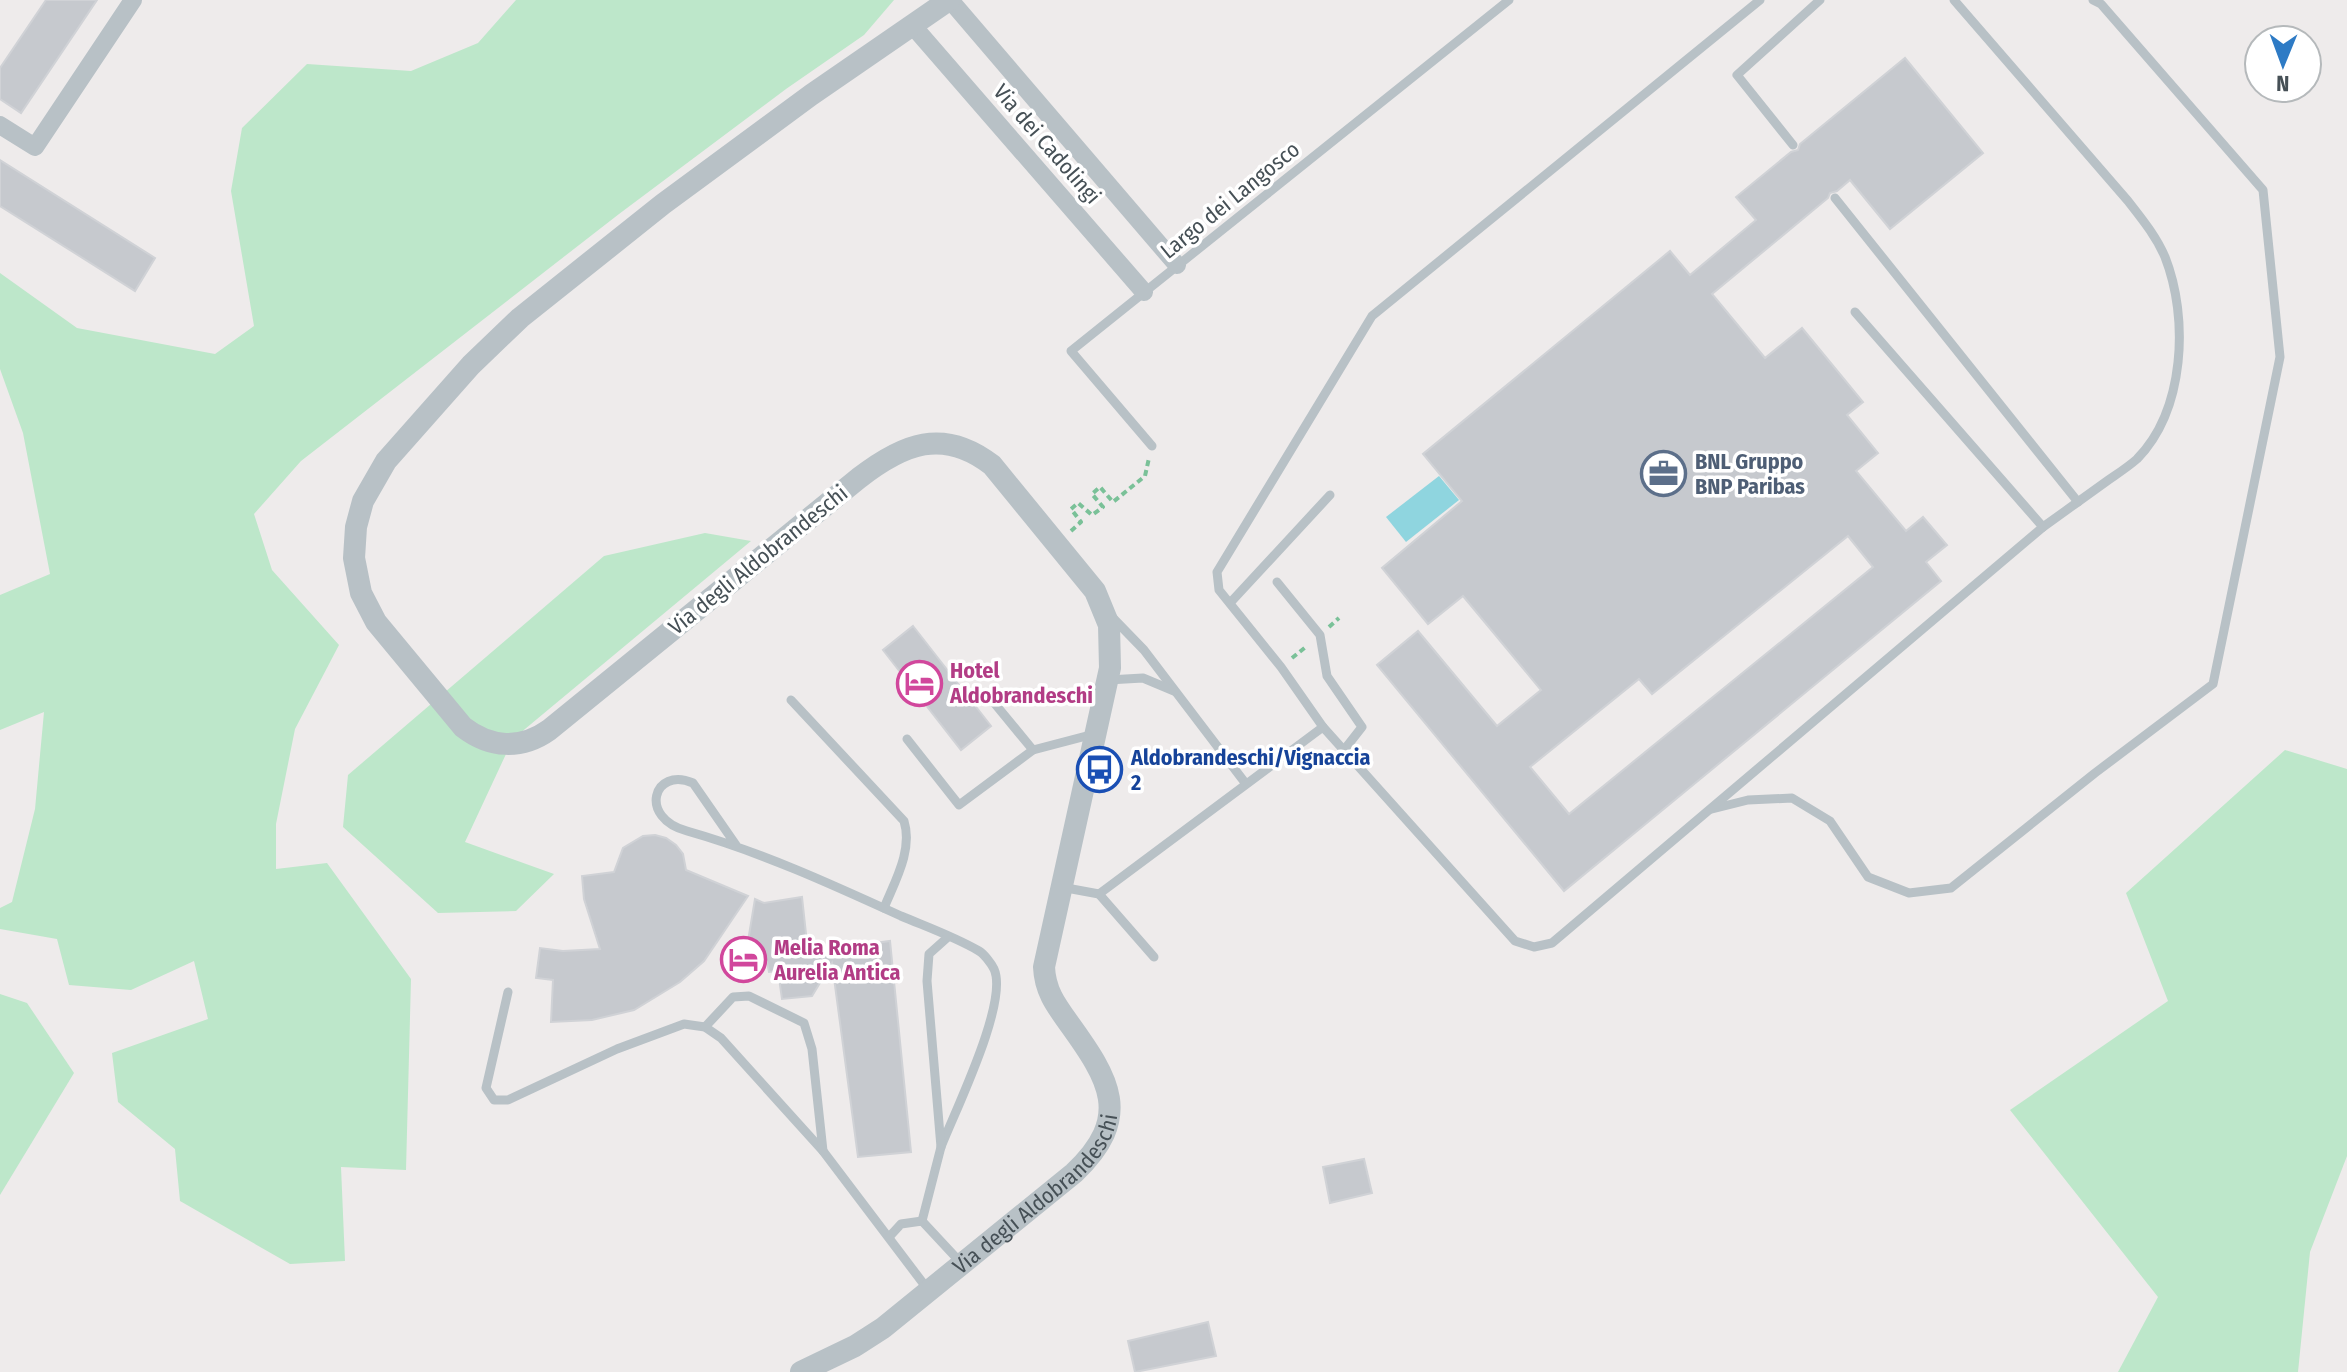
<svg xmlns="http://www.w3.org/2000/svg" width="2347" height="1372" viewBox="0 0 2347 1372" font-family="'Fira Sans Condensed',sans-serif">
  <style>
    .green { fill: #bde7ca }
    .water { fill: #8fd5df }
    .building { fill: #c6c9ce; stroke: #d0d2d6; stroke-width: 2; fill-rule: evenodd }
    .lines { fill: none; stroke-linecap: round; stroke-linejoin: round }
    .path { stroke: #7ac198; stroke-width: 4; stroke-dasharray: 6 4; stroke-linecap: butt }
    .service { stroke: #b8c1c6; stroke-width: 9 }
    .minor { stroke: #b8c1c6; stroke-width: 18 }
    .tertiary { stroke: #b8c1c6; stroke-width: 22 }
    .labels { text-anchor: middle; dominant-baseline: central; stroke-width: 7; stroke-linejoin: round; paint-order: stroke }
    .street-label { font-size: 22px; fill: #465056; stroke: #fff }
    .service-label { font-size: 22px; font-weight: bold; fill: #4e5e75; stroke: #fff; text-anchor: start }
    .hotel-label { font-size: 22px; font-weight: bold; fill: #b23c85; stroke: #fff; text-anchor: start }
    .transit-label { font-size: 22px; font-weight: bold; fill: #164399; stroke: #fff; text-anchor: start }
  </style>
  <rect width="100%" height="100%" fill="#eeebeb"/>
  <g class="green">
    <polygon points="516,0 894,0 864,35 786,89 619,214 301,461 254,514 272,570 339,645 295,729 276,824 276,869 327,863 411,979 406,1170 341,1167 345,1261 290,1264 180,1201 175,1149 118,1102 112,1053 208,1019 194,961 131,990 69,985 57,939 0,929 0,908 12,902 35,809 44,712 0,730 0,595 50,574 23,433 0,369 0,273 77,328 215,354 254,326 231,191 242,128 307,64 411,71 478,43"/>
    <polygon points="705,533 751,541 513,739 465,842 554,874 516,911 438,913 343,827 348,775 604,556"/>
    <polygon points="2285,750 2347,769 2347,1156 2310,1252 2298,1372 2118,1372 2158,1297 2010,1110 2168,1001 2126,893"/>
    <polygon points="0,994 27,1003 74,1073 0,1195"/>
  </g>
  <polygon class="water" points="1439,476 1459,500 1406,542 1386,517"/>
  <g class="building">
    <polygon points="46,0 97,0 21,113 0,99 0,68"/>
    <path d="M 1905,58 L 1983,153 L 1890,229 L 1850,180 L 1837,191 L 1830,193 L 1828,198 L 1712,294 L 1765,358 L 1802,328 L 1863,402 L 1847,415 L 1878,453 L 1856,471 L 1906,531 L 1923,517 L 1947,545 L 1926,562 L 1941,581 L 1564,891 L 1377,665 L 1418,631 L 1497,726 L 1541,690 L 1463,596 L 1428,624 L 1382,568 L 1462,501 L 1423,454 L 1670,251 L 1690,275 L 1756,220 L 1736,197 L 1791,152 L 1798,150 L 1800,144 ZM 1848,536 L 1873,567 L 1569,814 L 1530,767 L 1639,679 L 1652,694 Z"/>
    <polygon points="0,160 155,258 135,291 0,206"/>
    <polygon points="913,626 991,726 961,750 883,650"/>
    <polygon points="655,835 666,838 676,845 683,854 686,870 748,896 704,961 680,982 634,1010 592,1020 551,1022 553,980 536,978 540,948 563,951 600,949 584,899 582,876 614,872 623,848 643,836"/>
    <polygon points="802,897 808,952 890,941 911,1152 858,1157 832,963 812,996 782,999 778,971 769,972 767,962 756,964 755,954 746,953 755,899 764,903"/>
    <polygon points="1364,1159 1372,1193 1330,1203 1323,1167"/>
    <polygon points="1208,1322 1216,1356 1135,1372 1128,1341"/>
  </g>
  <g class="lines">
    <g class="path">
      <polyline points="1071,531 1081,522 1071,509 1078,503 1092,515 1103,507 1092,494 1100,487 1113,502 1145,476 1149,458"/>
      <polyline points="1329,627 1339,618"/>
      <polyline points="1292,658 1307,646"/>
    </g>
    <g class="service">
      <path d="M 1954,0 L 2128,201 C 2142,219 2156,236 2165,257 C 2189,318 2185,410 2137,459 C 2128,467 2117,474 2107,481 C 2086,496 2064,512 2043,527"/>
      <polyline points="1793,145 1737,75 1820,0"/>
      <polyline points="1835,198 2078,502"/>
      <polyline points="1152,446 1071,351 1509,0"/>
      <polyline points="1277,582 1320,635 1327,676 1362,727 1344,750"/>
      <polyline points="1230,603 1330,495"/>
      <polyline points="1111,616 1144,650 1246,784"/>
      <polyline points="1108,680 1143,678 1174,691"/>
      <polyline points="986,693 1033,750"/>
      <path d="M 791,700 L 904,821 C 913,850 895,881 884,908"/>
      <polyline points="1323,727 1281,667 1219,590 1217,572 1372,316 1760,0"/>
      <polyline points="907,739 959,805 1033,750 1094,734"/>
      <polyline points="1712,809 1748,800 1792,798 1830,821 1868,877 1909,893 1951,888 2095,773 2213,684 2280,357 2263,190 2101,4 2093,0"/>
      <path d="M 736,845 L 693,783 C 653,766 638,818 687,831 C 761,852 831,884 901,916 C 927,927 955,937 979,951 C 984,954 991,963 994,969 C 1009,1002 955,1111 941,1147"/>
      <polyline points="1061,887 1099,894 1323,727 1515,941 1534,947 1552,943 2043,527 1855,312"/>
      <polyline points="1099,894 1154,957"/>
      <polyline points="508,992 486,1088 494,1100 508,1100 617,1049 684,1024 705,1027 721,1038 823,1151 929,1291"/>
      <polyline points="705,1027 733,997 749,996 804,1023 812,1049 823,1151"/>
      <polyline points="922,1221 941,1147 927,981 929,954 948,937"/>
      <polyline points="890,1236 901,1224 922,1221 962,1264"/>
    </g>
    <g class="minor">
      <polyline points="950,0 1177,265"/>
      <polyline points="913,26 1144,292"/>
      <polyline points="0,125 35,147 133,0"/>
    </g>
    <path class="tertiary" id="s1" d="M 801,1372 L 855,1346 L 883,1328 L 1074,1173 C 1133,1117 1110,1080 1068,1022 C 1055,1004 1045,990 1044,967 L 1110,668 L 1109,625 L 1095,591 L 992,465 C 943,427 903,444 859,478 L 549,730 C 521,750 490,748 463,727 L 376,622 L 361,593 L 354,558 L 356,527 L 363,501 L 386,461 L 471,365 L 520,318 L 663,204 L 811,95 L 949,0"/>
  </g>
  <defs>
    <symbol id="office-ring" viewBox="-11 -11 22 22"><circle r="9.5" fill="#fff" stroke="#5c6f8a" stroke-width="1.5"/><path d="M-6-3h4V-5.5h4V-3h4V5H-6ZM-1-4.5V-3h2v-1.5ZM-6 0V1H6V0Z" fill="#5c6f8a"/></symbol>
    <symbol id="hotel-ring" viewBox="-11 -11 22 22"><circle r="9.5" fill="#fff" stroke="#d1479c" stroke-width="1.5"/><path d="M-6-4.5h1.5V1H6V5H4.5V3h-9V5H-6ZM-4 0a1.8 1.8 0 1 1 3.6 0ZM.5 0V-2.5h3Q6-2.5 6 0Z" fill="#d1479c"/></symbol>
    <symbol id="bus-ring" viewBox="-11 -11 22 22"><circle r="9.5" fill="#fff" stroke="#1a4fb4" stroke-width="1.5"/><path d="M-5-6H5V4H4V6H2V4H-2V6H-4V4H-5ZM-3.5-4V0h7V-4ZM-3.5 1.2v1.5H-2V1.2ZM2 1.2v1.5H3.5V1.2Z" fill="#1a4fb4"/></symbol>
  </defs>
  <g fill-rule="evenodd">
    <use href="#office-ring" x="1638" y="448" width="51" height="51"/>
    <use href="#hotel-ring" x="894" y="658" width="51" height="51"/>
    <use href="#bus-ring" x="1074" y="744" width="51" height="51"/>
    <use href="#hotel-ring" x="718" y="934" width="51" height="51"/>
  </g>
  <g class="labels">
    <g class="street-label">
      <text transform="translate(1047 144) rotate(49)">Via dei Cadolingi</text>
      <text transform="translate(1230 200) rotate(-39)">Largo dei Langosco</text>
      <text transform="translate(758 560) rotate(-39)">Via degli Aldobrandeschi</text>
      <text stroke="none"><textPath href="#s1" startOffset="298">Via degli Aldobrandeschi</textPath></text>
    </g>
    <g class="service-label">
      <text x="1695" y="461">BNL Gruppo<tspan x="1695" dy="25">BNP Paribas</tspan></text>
    </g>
    <g class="hotel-label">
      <text x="950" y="670">Hotel<tspan x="950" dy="25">Aldobrandeschi</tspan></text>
      <text x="774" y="947">Melia Roma<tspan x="774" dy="25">Aurelia Antica</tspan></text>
    </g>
    <g class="transit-label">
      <text x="1131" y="757">Aldobrandeschi/Vignaccia<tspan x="1131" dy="25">2</tspan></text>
    </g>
  </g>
  <g transform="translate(2283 64) rotate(181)"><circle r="38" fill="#ffffff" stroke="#b5b9bb" stroke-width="2"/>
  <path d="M0-6L14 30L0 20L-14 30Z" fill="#2e7bc5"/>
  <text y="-12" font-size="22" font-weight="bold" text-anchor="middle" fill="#465056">N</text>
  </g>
</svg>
